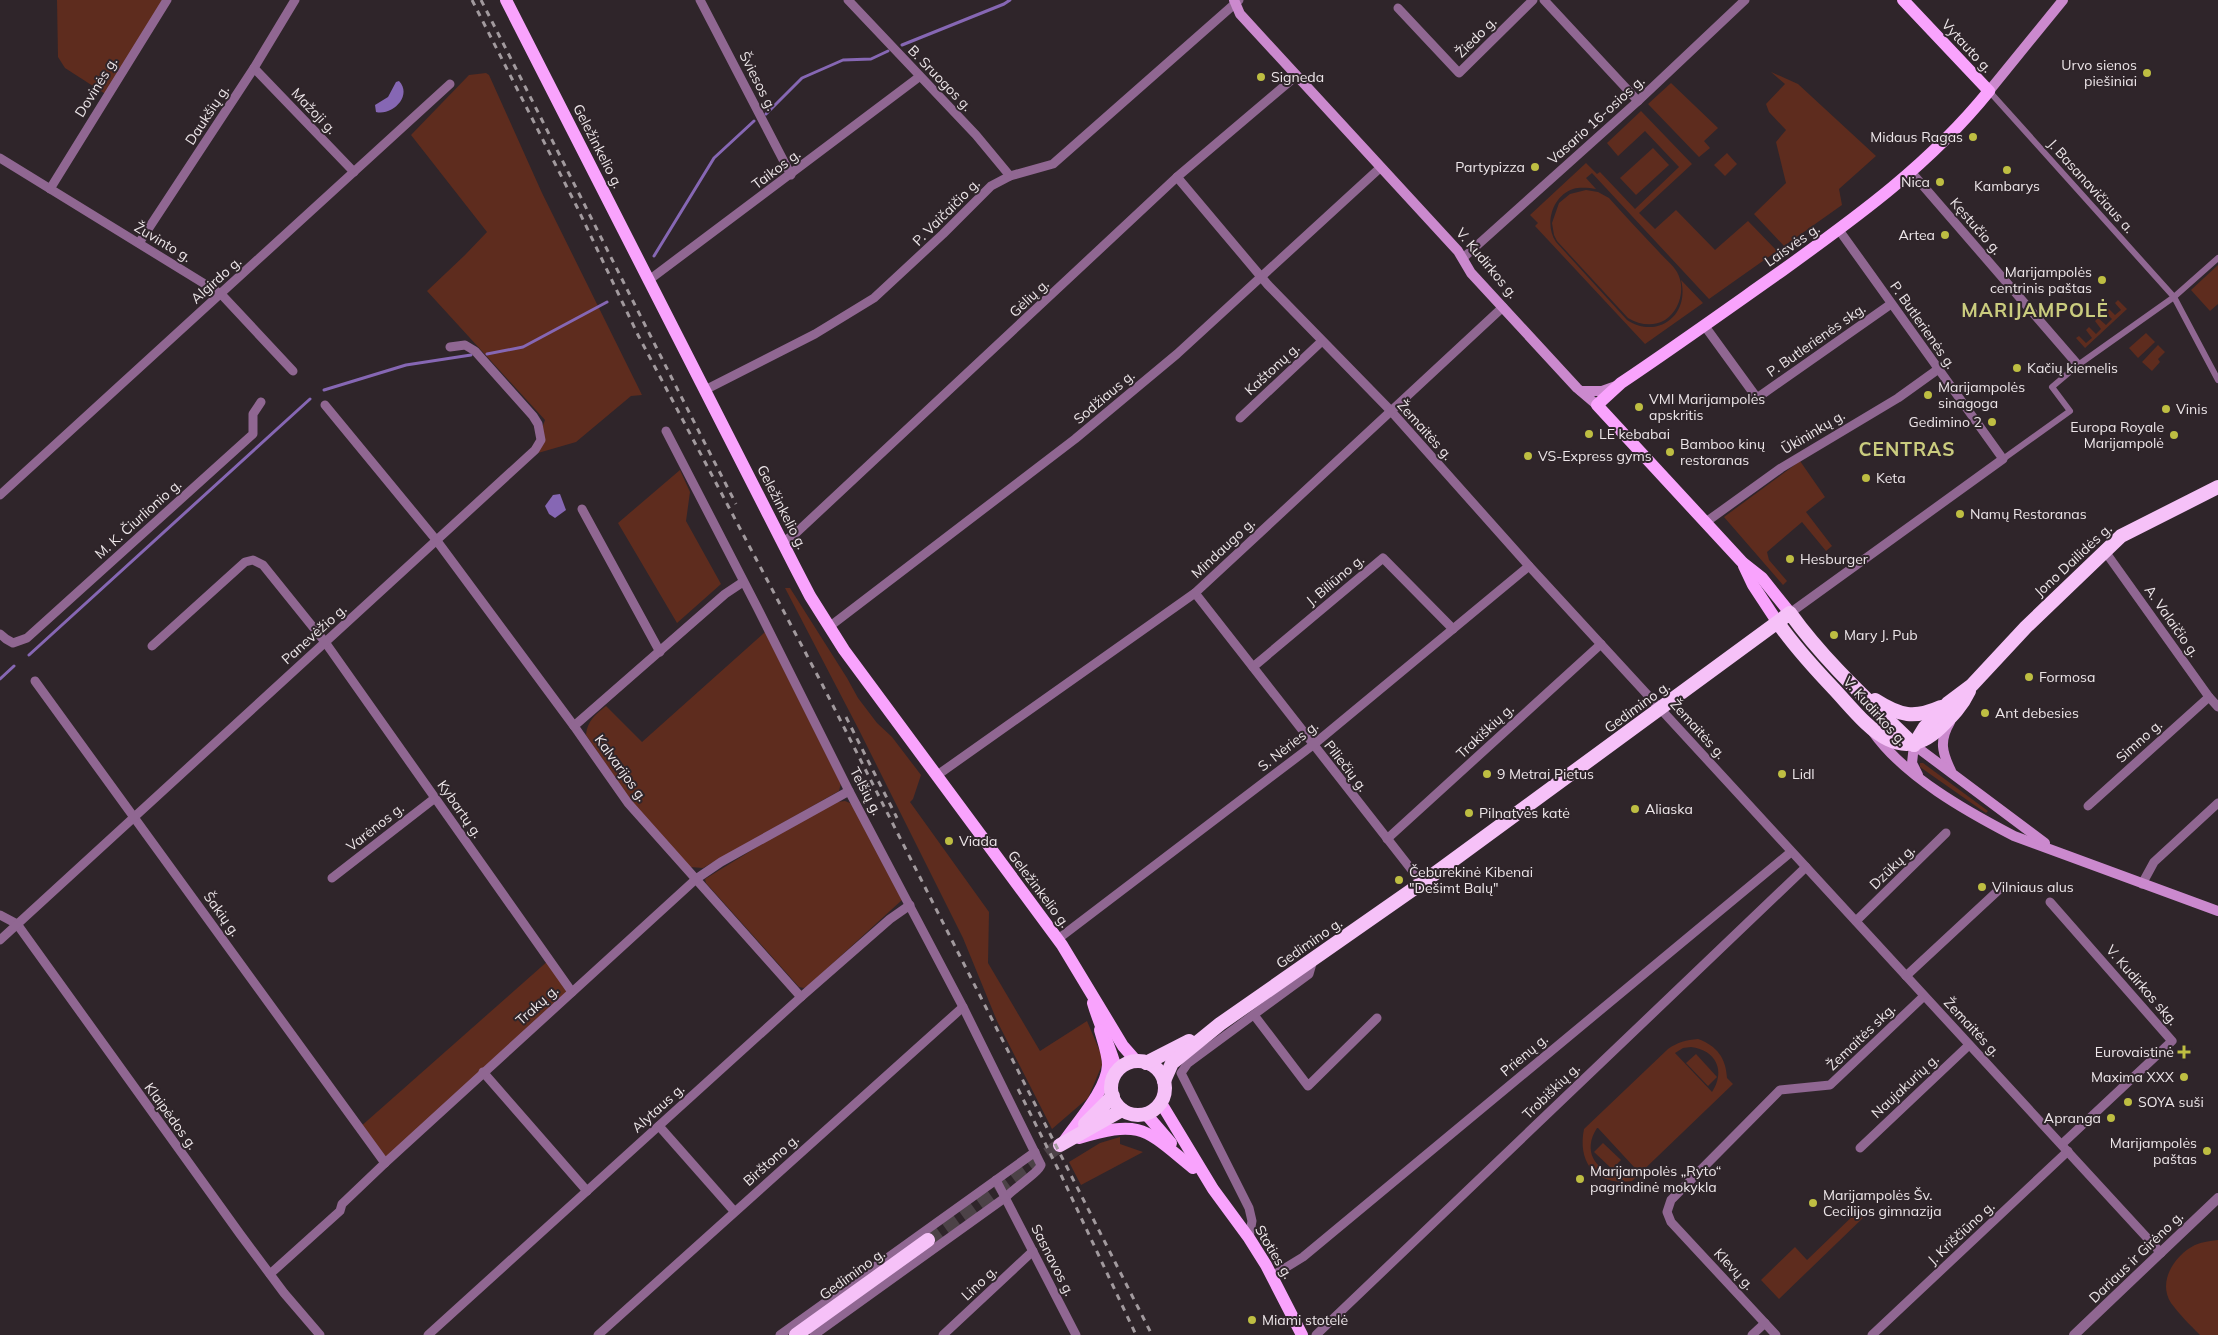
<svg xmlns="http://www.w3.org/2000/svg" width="2218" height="1335" viewBox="0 0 2218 1335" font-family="Mulish,sans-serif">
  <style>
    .green { fill: #5e2c1e; fill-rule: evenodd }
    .water { fill: #8667b4 }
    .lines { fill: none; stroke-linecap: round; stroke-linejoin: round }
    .stream { stroke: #8667b4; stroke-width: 3 }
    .trunk-tunnel { stroke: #4c4247; stroke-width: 14; stroke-dasharray: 14 7; stroke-linecap: butt }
    .pedestrian { stroke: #906792; stroke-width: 6 }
    .minor { stroke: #906792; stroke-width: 9 }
    .tertiary { stroke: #906792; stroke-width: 10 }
    .secondary { stroke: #cb89ce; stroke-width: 10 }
    .primary { stroke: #f9a3fd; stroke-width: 12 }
    .trunk { stroke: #f6c1f8; stroke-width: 14 }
    .rail { stroke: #a29a9e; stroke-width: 3; stroke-dasharray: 6 6; stroke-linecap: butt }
    .poi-dot { fill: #bebe42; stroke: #2f252a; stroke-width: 2 }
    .labels { text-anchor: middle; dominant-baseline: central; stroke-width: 4; stroke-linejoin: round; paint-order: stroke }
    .street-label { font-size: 14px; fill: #ede6e9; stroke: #2f252a }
    .poi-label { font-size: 14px; fill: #ede6e9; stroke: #2f252a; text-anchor: start }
    .district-label { font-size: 19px; font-weight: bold; letter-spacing: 1px; fill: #cacc7e; stroke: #2f252a }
  </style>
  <rect width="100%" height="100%" fill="#2f252a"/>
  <g class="green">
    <polygon points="57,0 167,0 107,95 65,68 58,57"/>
    <polygon points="1771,72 1798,84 1876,156 1839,189 1842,205 1784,246 1754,214 1786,183 1776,142 1786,130 1769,112 1766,104 1785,84"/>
    <polygon points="486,73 489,75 542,193 642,395 631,396 576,442 538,453 545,440 541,431 545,420 427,291 465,255 487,232 411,135 469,75"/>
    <polygon points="1671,83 1718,128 1704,141 1710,148 1699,157 1648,104"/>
    <path d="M 1641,111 L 1692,164 L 1639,213 L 1655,229 L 1676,210 L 1715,250 L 1748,221 L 1777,251 L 1709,299 L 1592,173 L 1586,178 L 1596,189 C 1589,188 1580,187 1573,189 C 1552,196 1544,225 1556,242 L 1627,320 C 1658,340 1690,315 1681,280 L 1703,303 L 1645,344 L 1535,226 L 1538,223 L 1530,215 L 1586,163 L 1597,174 L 1600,172 L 1635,209 L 1679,167 L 1645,131 L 1618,156 L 1607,143 Z"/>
    <polygon points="1653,148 1669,165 1636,195 1620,178"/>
    <polygon points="1727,153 1737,164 1725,176 1714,165"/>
    <path d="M 1586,190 L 1598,192 L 1609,198 C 1625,216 1642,234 1659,252 C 1664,258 1673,265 1677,272 C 1686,288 1680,310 1665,320 C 1653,327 1640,325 1628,318 L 1557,241 L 1554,235 L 1552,223 L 1559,203 L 1570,194 Z"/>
    <polygon points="2218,265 2218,304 2210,311 2191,290"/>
    <polygon points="2118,300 2127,309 2085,348 2076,338 2079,336 2086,343 2092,338 2086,330 2089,327 2096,334 2101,329 2095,321 2098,318 2106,325 2112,319 2105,312 2108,308 2115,315 2121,310 2115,303"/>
    <polygon points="2146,333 2155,342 2138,358 2129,348"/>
    <polygon points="2158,345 2165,352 2158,359 2160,362 2152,371 2142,362"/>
    <polygon points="1800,461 1825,497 1806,512 1832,546 1826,551 1802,522 1767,552 1769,560 1787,581 1783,585 1724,517"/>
    <polygon points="680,470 690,492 686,521 721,584 677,623 618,523"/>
    <polygon points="785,588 790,588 847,678 858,698 877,723 892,737 921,775 913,799 910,802 989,912 988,963 1040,1051 1087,1021 1101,1054 1102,1065 1088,1098 1052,1129 997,1021 963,938 859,730"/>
    <path d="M 765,632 L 841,783 L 839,791 L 703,868 L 690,867 L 632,803 L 586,735 C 587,721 596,714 606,706 L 642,742 Z"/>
    <polygon points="1920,763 1923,763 1988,811 1986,813 1980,809 1920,767"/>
    <polygon points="845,801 850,803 853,807 902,900 809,985 804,988 799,987 706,883 705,879 770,839 837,802"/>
    <polygon points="549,960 572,992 385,1163 359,1128"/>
    <path d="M 1698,1039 C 1717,1046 1726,1058 1727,1078 L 1733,1084 L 1632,1181 C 1597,1186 1577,1164 1584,1129 L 1668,1049 C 1678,1042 1686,1040 1698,1039 ZM 1691,1047 C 1716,1050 1726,1071 1712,1092 L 1675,1053 L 1683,1048 ZM 1597,1128 L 1598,1128 L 1634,1167 C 1605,1184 1578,1156 1597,1128 Z"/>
    <polygon points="1696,1054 1717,1077 1708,1086 1686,1063"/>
    <polygon points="1120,1137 1120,1144 1143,1152 1081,1185 1069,1162 1100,1143"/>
    <polygon points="1603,1143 1621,1160 1612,1169 1594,1152"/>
    <polygon points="1860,1209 1866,1215 1779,1299 1761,1280 1795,1247 1807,1260"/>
    <path d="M 2218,1240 L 2218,1335 L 2200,1335 C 2190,1325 2179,1314 2171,1303 C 2157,1281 2175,1255 2195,1245 C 2202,1242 2210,1241 2218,1240 Z"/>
  </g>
  <g class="water">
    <path d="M 399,81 C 413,96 392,116 376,112 L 375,105 L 388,97 L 396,82 Z"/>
    <polygon points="560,494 566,510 555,518 549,514 545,506 553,495"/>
  </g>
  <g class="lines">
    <g class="stream">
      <polyline points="902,45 1004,4 1010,0"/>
      <polyline points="766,114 802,78 843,60 871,59 888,51"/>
      <polyline points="654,256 714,158 754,121"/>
      <polyline points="487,354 523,347 607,302"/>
      <polyline points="324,390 406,365 471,355"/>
      <polyline points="29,655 310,399"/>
      <polyline points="0,679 14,666"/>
    </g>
    <polyline class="trunk-tunnel" points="928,1240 1060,1145"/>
    <g class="pedestrian">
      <polyline points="1989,91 2174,297 2218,380"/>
      <polyline points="2003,459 2070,411 2052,387 2078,365 2174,297 2218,258"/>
    </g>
    <g class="minor">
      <polyline points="700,0 791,175"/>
      <polyline points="848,0 976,135 1010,176"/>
      <polyline points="1544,0 1638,101"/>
      <polyline points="1398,8 1459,73 1533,0"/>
      <polyline points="254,68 354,172"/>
      <polyline points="0,158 221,294 293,371"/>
      <polyline points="1912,173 2078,365"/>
      <polyline points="1177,177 1268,285 1391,411 1529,566 2161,1253"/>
      <polyline points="50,189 167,0"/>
      <polyline points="139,243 254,68 295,0"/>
      <polyline points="1463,258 1638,101 1745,0"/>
      <polyline points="649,280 919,77"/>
      <polyline points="1704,325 1757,398 1891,304"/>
      <polyline points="705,390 815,334 874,298 943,234 991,186 1010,176 1053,164 1239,0"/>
      <polyline points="325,405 437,541 574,726 628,803 801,997"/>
      <polyline points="1240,418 1322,341"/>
      <path d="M 666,431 L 757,607 L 849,791 L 963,1007 L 1041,1165 C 1039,1172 1013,1189 1006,1197 L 814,1335"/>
      <polyline points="0,495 450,84"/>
      <polyline points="582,509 660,652"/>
      <polyline points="1706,522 1781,468 1898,398 1937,370"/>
      <polyline points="783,542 796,533 1177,177 1296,76"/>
      <polyline points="2104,550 2209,697 2218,707"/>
      <polyline points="1195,593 1422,883"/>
      <polyline points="1790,613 2003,459 1839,230"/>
      <polyline points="829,627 1075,439 1177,354 1381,167"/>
      <polyline points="0,634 6,639 13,643 27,638 253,434 253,414 261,402"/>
      <polyline points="152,646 245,562 253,560 263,565 325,642 572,992"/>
      <polyline points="1253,667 1383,558 1453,629"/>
      <polyline points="35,681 385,1163"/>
      <polyline points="574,726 725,594 743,582"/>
      <polyline points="936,776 1195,593 1503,307"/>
      <polyline points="2088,806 2209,697"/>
      <polyline points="1387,839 1601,644"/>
      <polyline points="332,878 435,798"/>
      <polyline points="2142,884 2154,862 2218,803"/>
      <polyline points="2050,902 2172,1041 2062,1144"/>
      <polyline points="0,915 17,924 240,1234 284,1293 320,1335"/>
      <polyline points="1856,921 1946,833"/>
      <polyline points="1058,939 1313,745 1529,566"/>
      <polyline points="0,940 535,450 541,440 538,424 533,416 475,351 465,345 450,347"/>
      <polyline points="1906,976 2003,886"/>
      <polyline points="1254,1015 1308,1086 1377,1018"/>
      <polyline points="483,1072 587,1191"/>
      <polyline points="659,1126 734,1211"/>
      <polyline points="1860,1148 1969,1045"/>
      <polyline points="996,1180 1076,1335"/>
      <polyline points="1249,1238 1252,1221 1249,1208 1181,1073 1188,1063 1309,974 1313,960"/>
      <polyline points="270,1274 340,1211 342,1204 385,1163 696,879 721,862 849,791"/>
      <polyline points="1272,1276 1303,1257 1791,852"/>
      <polyline points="428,1335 801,997 890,919 910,905"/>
      <polyline points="598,1335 963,1007"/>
      <polyline points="780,1335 1035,1152"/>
      <polyline points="943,1335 1033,1251"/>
      <polyline points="1316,1335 1806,867"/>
      <polyline points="1752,1335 1765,1323"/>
      <polyline points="1776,1335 1671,1222 1667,1212 1671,1200 1780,1090 1830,1085 1924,996"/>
      <polyline points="1872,1335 2068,1151"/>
    </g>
    <polyline class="tertiary" points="2074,1335 2218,1198"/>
    <g class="secondary">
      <polyline points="1234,0 1240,14 1458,251 1471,273 1577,388 1597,405"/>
      <polyline points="1989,91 2063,0"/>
      <polyline points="1581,391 1602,391 1616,386"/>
      <path d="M 1950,722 C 1939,741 1942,752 1951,771"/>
      <path d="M 1873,732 C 1905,777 1966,811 2014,836 L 2218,911"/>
      <polyline points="1918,775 1912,763 1914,745 2045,843"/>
    </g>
    <g class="primary">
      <polyline points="506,0 796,569 810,596 844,650 1062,945 1123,1046 1137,1062"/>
      <polyline points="1744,566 1753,585 1778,623"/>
      <path d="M 1790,613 L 1762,578 L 1743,563 L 1597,405 L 1621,383 C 1676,346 1729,308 1783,270 C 1858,216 1930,164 1989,91 L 1903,0"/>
      <path d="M 1093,1003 C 1100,1027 1111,1048 1117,1072"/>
      <polyline points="1161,1103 1213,1189 1249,1238 1266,1265 1302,1335"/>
      <polyline points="1146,1114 1171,1143"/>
      <path d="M 1079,1138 C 1142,1119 1145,1129 1193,1168"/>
      <path d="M 1063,1143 C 1077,1122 1107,1090 1108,1065 C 1108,1054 1103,1041 1100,1030"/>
    </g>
    <g class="trunk">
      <path d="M 1778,623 C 1795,647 1814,668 1834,689 C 1864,721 1897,770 1941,727 C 1952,716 1962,706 1969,691"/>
      <path d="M 1875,700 C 1900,716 1914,719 1941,707"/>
      <polyline points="1914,745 1925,727 1948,703 1972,685 2026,627 2121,536 2218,487"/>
      <circle cx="1138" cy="1088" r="27"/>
      <polyline points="1146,1063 1189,1041"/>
      <path d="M 1164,1081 L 1172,1063 L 1220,1024 L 1422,883 L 1790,613 C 1825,662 1871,703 1914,745"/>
      <polyline points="1085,1124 1113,1096"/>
      <polyline points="1060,1145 1122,1110"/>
      <polyline points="796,1335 928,1240"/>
    </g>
    <g class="rail">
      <polyline points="472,0 577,207 638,335 822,684 1152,1335"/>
      <path d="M 481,0 C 567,168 650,337 736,504"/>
      <polyline points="846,717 897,818"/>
      <polyline points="1018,1089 1062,1177 1136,1335"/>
    </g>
  </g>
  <g class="poi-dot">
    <circle cx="2147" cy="73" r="5"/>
    <circle cx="1261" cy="77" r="5"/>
    <circle cx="1973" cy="137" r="5"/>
    <circle cx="1535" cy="167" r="5"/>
    <circle cx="2007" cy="170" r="5"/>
    <circle cx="1940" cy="182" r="5"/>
    <circle cx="1945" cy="235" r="5"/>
    <circle cx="2102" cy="280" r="5"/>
    <circle cx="2017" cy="368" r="5"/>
    <circle cx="1928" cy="395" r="5"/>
    <circle cx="1639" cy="407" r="5"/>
    <circle cx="2166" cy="409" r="5"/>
    <circle cx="1992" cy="422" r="5"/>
    <circle cx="1589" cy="434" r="5"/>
    <circle cx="2174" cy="435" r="5"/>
    <circle cx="1670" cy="452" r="5"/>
    <circle cx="1528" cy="456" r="5"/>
    <circle cx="1866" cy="478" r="5"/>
    <circle cx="1960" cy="514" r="5"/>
    <circle cx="1790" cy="559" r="5"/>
    <circle cx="1834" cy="635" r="5"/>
    <circle cx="2029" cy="677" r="5"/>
    <circle cx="1985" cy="713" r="5"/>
    <circle cx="1487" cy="774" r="5"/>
    <circle cx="1782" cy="774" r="5"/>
    <circle cx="1635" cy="809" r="5"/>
    <circle cx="1469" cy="813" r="5"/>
    <circle cx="949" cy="841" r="5"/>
    <circle cx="1399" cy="880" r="5"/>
    <circle cx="1982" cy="887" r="5"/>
    <path d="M2181.5 1044.5h5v5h5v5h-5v5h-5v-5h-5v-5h5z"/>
    <circle cx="2184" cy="1077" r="5"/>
    <circle cx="2128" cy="1102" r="5"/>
    <circle cx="2111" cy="1118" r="5"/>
    <circle cx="2207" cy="1151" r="5"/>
    <circle cx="1580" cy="1179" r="5"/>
    <circle cx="1813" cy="1203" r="5"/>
    <circle cx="1252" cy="1320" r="5"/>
  </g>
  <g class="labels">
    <g class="street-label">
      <text transform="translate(1476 37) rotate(-45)">Žiedo g.</text>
      <text transform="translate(1967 46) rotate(47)">Vytauto g.</text>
      <text transform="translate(940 78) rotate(46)">B. Sruogos g.</text>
      <text transform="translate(758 81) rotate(63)">Šviesos g.</text>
      <text transform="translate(96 87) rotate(-58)">Dovinės g.</text>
      <text transform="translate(314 111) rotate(46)">Mažoji g.</text>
      <text transform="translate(207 115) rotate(-57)">Daukšių g.</text>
      <text transform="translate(1596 120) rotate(-42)">Vasario 16-osios g.</text>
      <text transform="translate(598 146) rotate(63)">Geležinkelio g.</text>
      <text transform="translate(776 169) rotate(-37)">Taikos g.</text>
      <text transform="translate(2091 186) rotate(48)">J. Basanavičiaus a.</text>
      <text transform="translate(946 212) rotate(-45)">P. Vaičaičio g.</text>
      <text transform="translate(1976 226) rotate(49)">Kęstučio g.</text>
      <text transform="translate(163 242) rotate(31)">Žuvinto g.</text>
      <text transform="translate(1792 245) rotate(-35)">Laisvės g.</text>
      <text transform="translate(1487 263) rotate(50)">V. Kudirkos g.</text>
      <text transform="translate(216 280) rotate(-42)">Algirdo g.</text>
      <text transform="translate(1029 298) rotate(-43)">Gėlių g.</text>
      <text transform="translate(1923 325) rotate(55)">P. Butlerienės g.</text>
      <text transform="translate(1816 340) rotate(-35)">P. Butlerienės skg.</text>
      <text transform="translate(1272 369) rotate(-43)">Kaštonų g.</text>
      <text transform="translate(1104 397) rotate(-40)">Sodžiaus g.</text>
      <text transform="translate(1425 430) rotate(48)">Žemaitės g.</text>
      <text transform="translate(1813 432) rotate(-31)">Ūkininkų g.</text>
      <text transform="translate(782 507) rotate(63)">Geležinkelio g.</text>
      <text transform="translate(138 519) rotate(-42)">M. K. Čiurlionio g.</text>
      <text transform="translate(1223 548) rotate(-43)">Mindaugo g.</text>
      <text transform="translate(2073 560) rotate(-43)">Jono Dailidės g.</text>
      <text transform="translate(1335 580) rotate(-40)">J. Biliūno g.</text>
      <text transform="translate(2172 621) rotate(55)">A. Valaičio g.</text>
      <text transform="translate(314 634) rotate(-42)">Panevėžio g.</text>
      <text transform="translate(1637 707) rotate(-36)">Gedimino g.</text>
      <text transform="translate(1875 711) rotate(48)">V. Kudirkos g.</text>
      <text transform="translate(1698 729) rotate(48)">Žemaitės g.</text>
      <text transform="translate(1485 731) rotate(-43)">Trakiškių g.</text>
      <text transform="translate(2139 741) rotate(-42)">Simno g.</text>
      <text transform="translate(1288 746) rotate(-38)">S. Nėries g.</text>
      <text transform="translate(1346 766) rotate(52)">Piliečių g.</text>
      <text transform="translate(621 768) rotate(54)">Kalvarijos g.</text>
      <text transform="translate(866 791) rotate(62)">Telšių g.</text>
      <text transform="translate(460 809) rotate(55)">Kybartų g.</text>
      <text transform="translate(375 827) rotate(-38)">Varėnos g.</text>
      <text transform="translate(1892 867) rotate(-44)">Dzūkų g.</text>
      <text transform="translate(1039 889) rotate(53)">Geležinkelio g.</text>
      <text transform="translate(222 914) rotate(54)">Šakių g.</text>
      <text transform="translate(1309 943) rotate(-35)">Gedimino g.</text>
      <text transform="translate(2142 985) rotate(49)">V. Kudirkos skg.</text>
      <text transform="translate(537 1005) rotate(-42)">Trakų g.</text>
      <text transform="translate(1972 1027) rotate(47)">Žemaitės g.</text>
      <text transform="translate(1861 1037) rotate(-44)">Žemaitės skg.</text>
      <text transform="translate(1524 1055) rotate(-40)">Prienų g.</text>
      <text transform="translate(1905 1086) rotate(-43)">Naujakurių g.</text>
      <text transform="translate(1551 1091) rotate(-44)">Trobiškių g.</text>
      <text transform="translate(658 1108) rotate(-42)">Alytaus g.</text>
      <text transform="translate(171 1116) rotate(54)">Klaipėdos g.</text>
      <text transform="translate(771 1160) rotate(-42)">Birštono g.</text>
      <text transform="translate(1961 1233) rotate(-43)">J. Kriščiūno g.</text>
      <text transform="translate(1274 1252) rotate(59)">Stoties g.</text>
      <text transform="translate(2136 1257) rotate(-44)">Dariaus ir Girėno g.</text>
      <text transform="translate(1053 1260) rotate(63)">Sasnavos g.</text>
      <text transform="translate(1734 1269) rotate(47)">Klevų g.</text>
      <text transform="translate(852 1274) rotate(-36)">Gedimino g.</text>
      <text transform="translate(979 1283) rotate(-43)">Lino g.</text>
    </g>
    <g class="poi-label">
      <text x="2137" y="65" text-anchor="end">Urvo sienos<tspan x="2137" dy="16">piešiniai</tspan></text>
      <text x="1271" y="77">Signeda</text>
      <text x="1963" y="137" text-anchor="end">Midaus Ragas</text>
      <text x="1525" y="167" text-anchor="end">Partypizza</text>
      <text x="1930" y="182" text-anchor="end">Nica</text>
      <text x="2007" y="186" text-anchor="middle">Kambarys</text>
      <text x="1935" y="235" text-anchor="end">Artea</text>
      <text x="2092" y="272" text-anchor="end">Marijampolės<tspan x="2092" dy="16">centrinis paštas</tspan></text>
      <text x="2027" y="368">Kačių kiemelis</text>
      <text x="1938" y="387">Marijampolės<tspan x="1938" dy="16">sinagoga</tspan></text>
      <text x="1649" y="399">VMI Marijampolės<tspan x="1649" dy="16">apskritis</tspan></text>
      <text x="2176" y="409">Vinis</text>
      <text x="1982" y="422" text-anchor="end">Gedimino 2</text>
      <text x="2164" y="427" text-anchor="end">Europa Royale<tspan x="2164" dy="16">Marijampolė</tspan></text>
      <text x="1599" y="434">LE kebabai</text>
      <text x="1680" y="444">Bamboo kinų<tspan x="1680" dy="16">restoranas</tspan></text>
      <text x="1538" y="456">VS-Express gyms</text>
      <text x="1876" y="478">Keta</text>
      <text x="1970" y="514">Namų Restoranas</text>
      <text x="1800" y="559">Hesburger</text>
      <text x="1844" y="635">Mary J. Pub</text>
      <text x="2039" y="677">Formosa</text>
      <text x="1995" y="713">Ant debesies</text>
      <text x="1497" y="774">9 Metrai Pietus</text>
      <text x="1792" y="774">Lidl</text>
      <text x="1645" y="809">Aliaska</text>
      <text x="1479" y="813">Pilnatvės katė</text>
      <text x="959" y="841">Viada</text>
      <text x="1409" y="872">Čeburekinė Kibenai<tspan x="1409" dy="16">"Dešimt Balų"</tspan></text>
      <text x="1992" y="887">Vilniaus alus</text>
      <text x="2174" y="1052" text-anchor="end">Eurovaistinė</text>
      <text x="2174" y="1077" text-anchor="end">Maxima XXX</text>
      <text x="2138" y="1102">SOYA suši</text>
      <text x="2101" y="1118" text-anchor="end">Apranga</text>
      <text x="2197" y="1143" text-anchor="end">Marijampolės<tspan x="2197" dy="16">paštas</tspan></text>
      <text x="1590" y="1171">Marijampolės „Ryto“<tspan x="1590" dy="16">pagrindinė mokykla</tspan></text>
      <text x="1823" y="1195">Marijampolės Šv.<tspan x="1823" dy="16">Cecilijos gimnazija</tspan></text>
      <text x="1262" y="1320">Miami stotelė</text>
    </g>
    <g class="district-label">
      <text x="2035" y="310">MARIJAMPOLĖ</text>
      <text x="1907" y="449">CENTRAS</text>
    </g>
  </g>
</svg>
